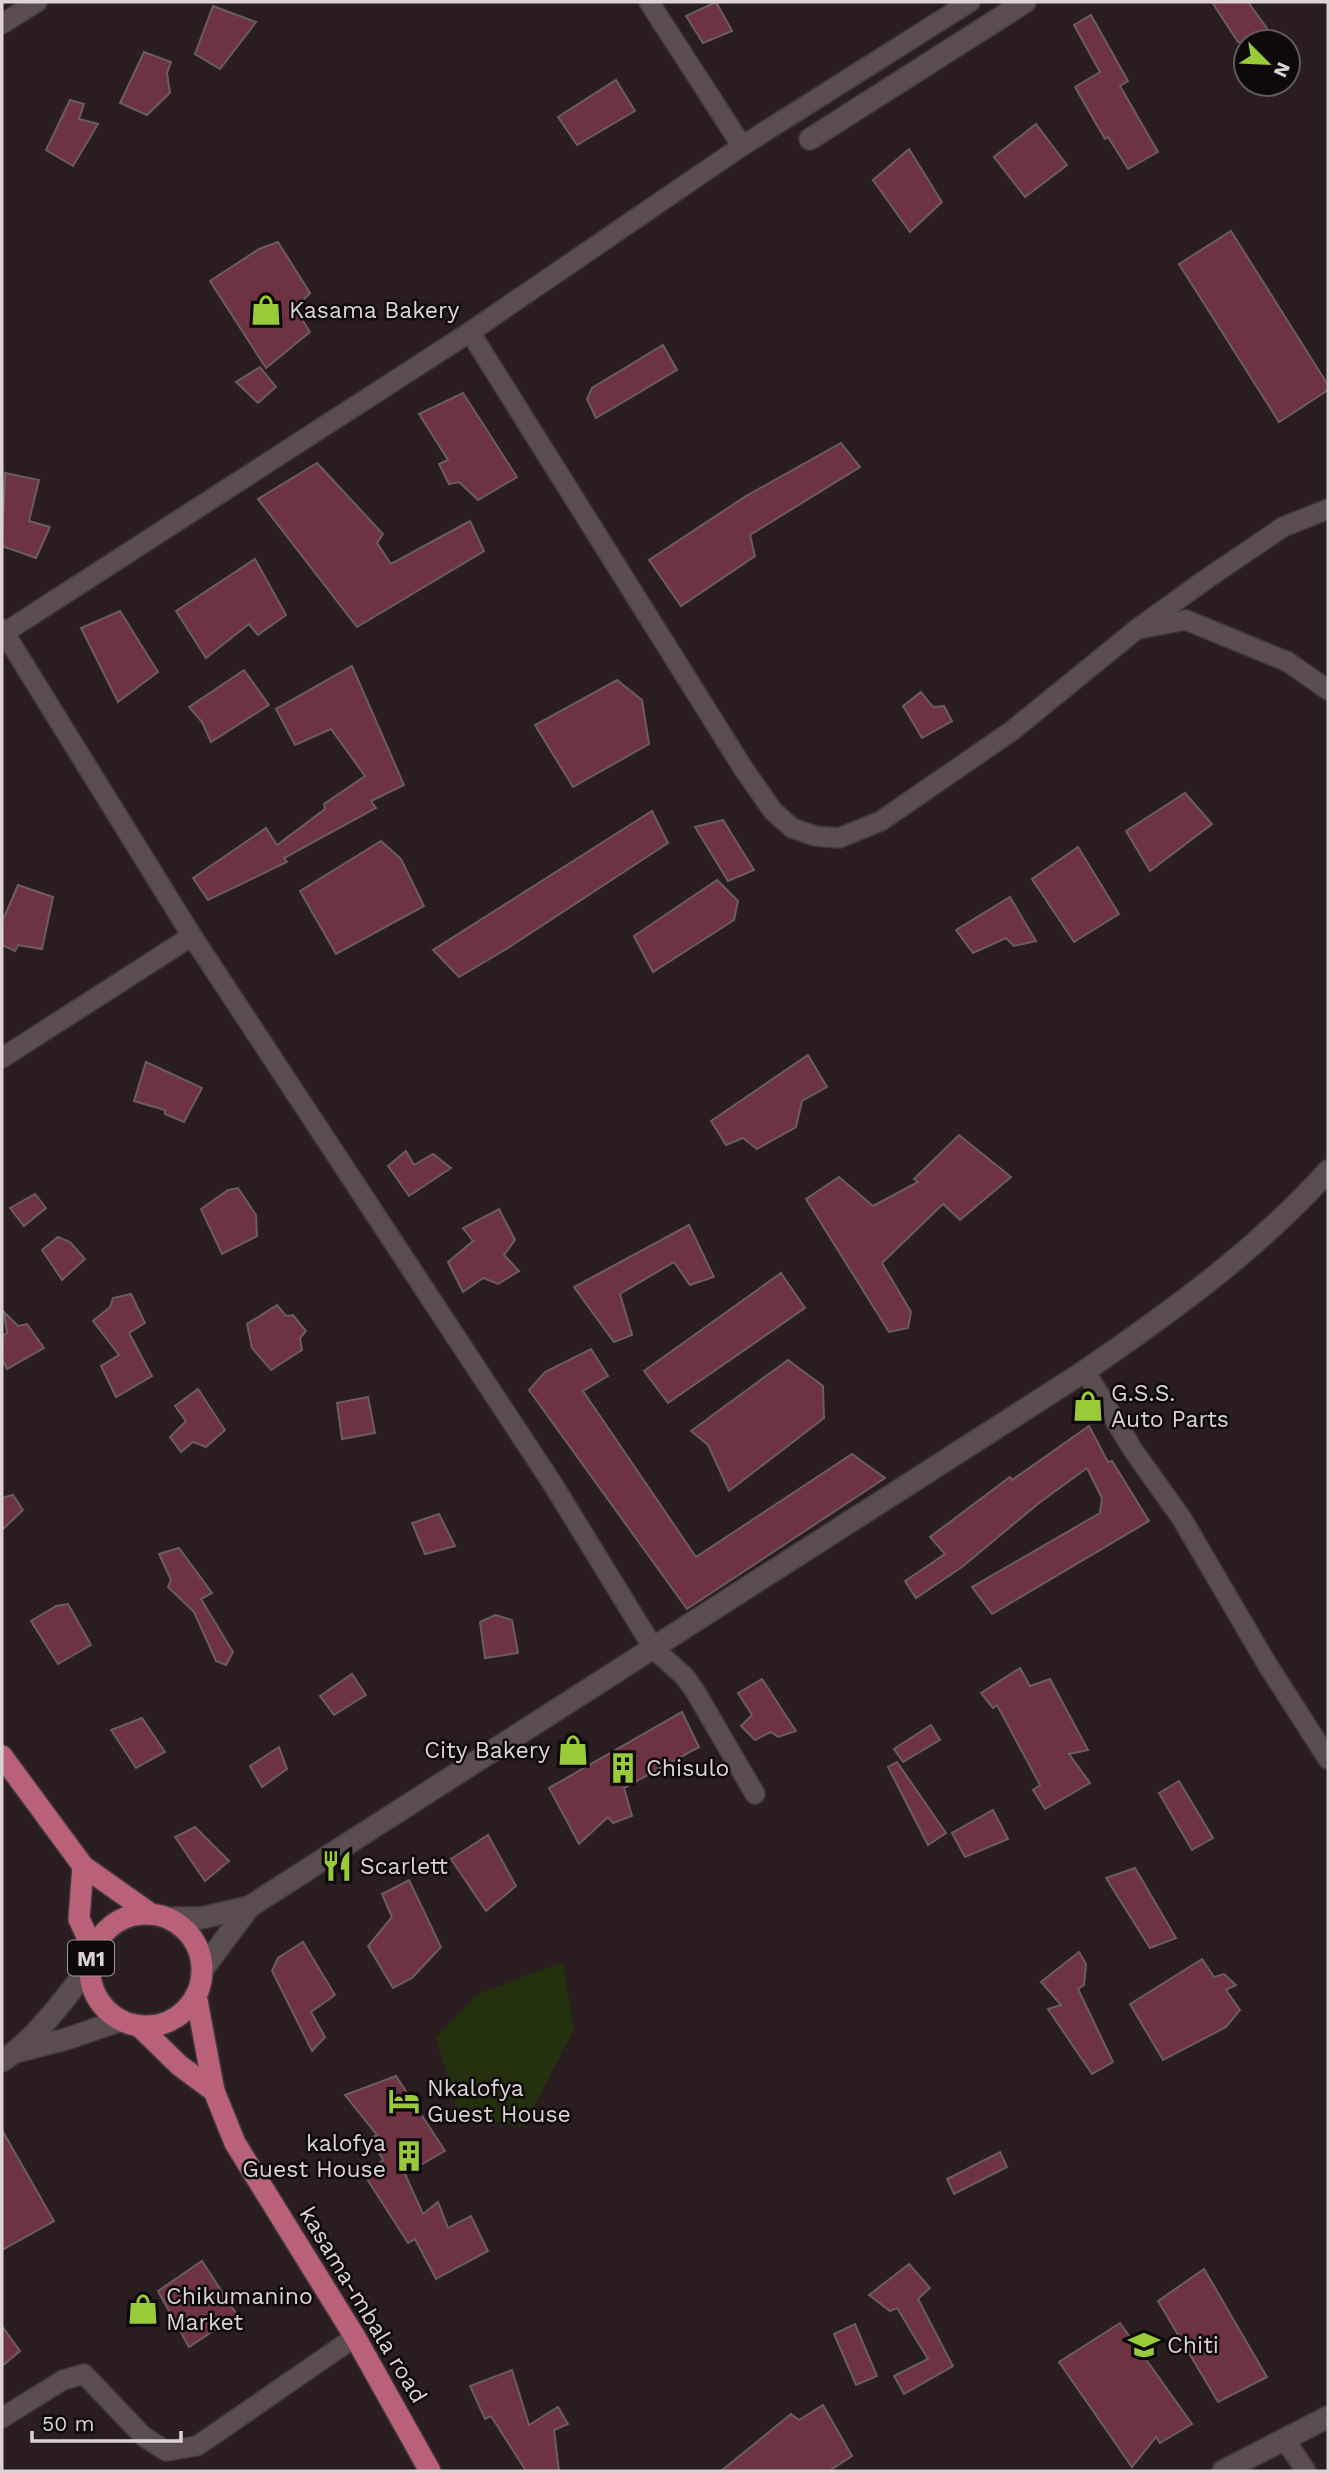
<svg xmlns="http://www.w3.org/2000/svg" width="1330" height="2473" viewBox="0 0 1330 2473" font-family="'Work Sans',sans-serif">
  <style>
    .green { fill: #23300d }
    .building { fill: #6d3341; stroke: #6a5c5f; stroke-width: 2 }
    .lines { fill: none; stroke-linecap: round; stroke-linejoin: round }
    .street-casing { stroke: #41383a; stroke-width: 22 }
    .secondary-casing { stroke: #41383a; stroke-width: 24 }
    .primary-casing { stroke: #41383a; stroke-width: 24 }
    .street { stroke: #5a4d4f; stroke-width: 19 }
    .secondary { stroke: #5a4d4f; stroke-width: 21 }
    .primary { stroke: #b86177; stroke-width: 21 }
    .labels { text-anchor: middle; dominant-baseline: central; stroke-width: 5; stroke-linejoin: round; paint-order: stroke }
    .shield { fill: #0e090a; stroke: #9e9697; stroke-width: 2 }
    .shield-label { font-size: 21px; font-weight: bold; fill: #dbd3d4 }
    .poi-label { font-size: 23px; fill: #dbd3d4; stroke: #0e090a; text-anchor: start }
    .street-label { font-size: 23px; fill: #dbd3d4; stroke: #0e090a }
  </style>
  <rect width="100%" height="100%" fill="#291d1f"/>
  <polygon class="green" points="563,1962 574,2030 523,2127 459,2115 436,2037 477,1994"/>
  <g class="building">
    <polygon points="716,2 732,31 703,43 686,16"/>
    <polygon points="1212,2 1248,2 1277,42 1238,42"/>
    <polygon points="213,6 256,22 220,69 195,54"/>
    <polygon points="1091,15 1128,81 1120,86 1158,152 1128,169 1108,137 1105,139 1075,87 1100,72 1074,25"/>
    <polygon points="144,52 171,62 167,73 170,93 147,115 120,103"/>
    <polygon points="616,80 635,111 577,145 558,117"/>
    <polygon points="70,100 84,104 79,119 98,124 73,166 46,150"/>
    <polygon points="1036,124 1067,165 1025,197 994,157"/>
    <polygon points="909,149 942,202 910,232 873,180"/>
    <polygon points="1231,231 1328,385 1328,390 1279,422 1179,264"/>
    <polygon points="278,242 310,293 295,308 310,332 266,368 210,281 259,249"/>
    <polygon points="663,345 677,370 596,418 587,399 592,388"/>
    <polygon points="260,367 276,387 258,403 236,382"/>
    <polygon points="463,393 517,477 478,500 459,482 449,484 439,464 448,460 419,414"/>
    <polygon points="841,443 860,467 750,535 755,556 681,606 649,560 746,496"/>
    <polygon points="317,463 383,534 377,543 391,564 470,521 484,551 357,627 258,499"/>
    <polygon points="5,473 39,480 29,521 50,527 36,558 2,546"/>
    <polygon points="255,559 286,615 258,635 249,624 206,658 176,611"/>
    <polygon points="120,611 158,672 118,702 81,628"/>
    <polygon points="352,666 404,785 371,801 376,808 284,858 287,862 208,900 193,878 266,828 277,845 325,809 324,804 365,776 331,729 295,745 276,709"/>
    <polygon points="244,670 269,705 211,742 202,722 189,707"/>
    <polygon points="617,680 642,700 649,744 573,787 535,725"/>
    <polygon points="921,692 933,707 944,706 952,721 922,738 903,706"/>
    <polygon points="1185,793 1212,824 1150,871 1126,831"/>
    <polygon points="652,811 668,843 508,948 459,977 433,950"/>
    <polygon points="723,820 754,870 728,881 695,827"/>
    <polygon points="381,841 401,859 424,906 336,954 300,891"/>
    <polygon points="1078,847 1119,914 1074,942 1032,879"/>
    <polygon points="717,880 738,901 734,920 653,972 634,936"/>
    <polygon points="18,885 53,897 42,949 18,945 15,951 2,945 2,922"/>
    <polygon points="1010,897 1036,941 1014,946 1006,938 973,953 956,930"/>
    <polygon points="808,1055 827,1087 802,1101 796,1127 757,1149 743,1138 726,1145 711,1121"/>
    <polygon points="146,1062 202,1088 184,1122 165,1114 165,1110 134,1101"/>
    <polygon points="959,1135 1011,1177 960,1220 943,1204 882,1263 911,1312 908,1328 889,1332 806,1199 839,1177 873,1206 918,1182 914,1179"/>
    <polygon points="406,1151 414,1165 433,1154 451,1168 409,1196 388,1166"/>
    <polygon points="238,1188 256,1215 257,1236 222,1254 201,1209 228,1190"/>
    <polygon points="35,1194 46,1208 24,1226 10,1208"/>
    <polygon points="499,1209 515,1240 504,1255 519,1271 498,1284 483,1278 463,1292 448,1262 473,1241 463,1228"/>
    <polygon points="689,1225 714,1277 690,1285 674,1262 620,1294 632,1335 614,1342 574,1287"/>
    <polygon points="58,1237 70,1242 85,1259 62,1280 42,1250"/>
    <polygon points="781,1273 805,1308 668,1403 644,1371"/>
    <polygon points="131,1294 145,1323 129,1333 152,1376 116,1397 101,1366 119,1355 93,1321 110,1307 113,1298"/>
    <polygon points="277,1305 286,1316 293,1315 306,1331 300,1338 302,1350 271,1370 252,1348 247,1324"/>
    <polygon points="4,1312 18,1326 27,1324 44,1348 7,1369 2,1359 2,1336 7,1333"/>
    <polygon points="591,1349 608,1376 583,1391 696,1557 852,1454 885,1478 687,1609 529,1390 545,1372"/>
    <polygon points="788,1360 823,1386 824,1418 729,1491 708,1445 691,1431"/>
    <polygon points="198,1389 225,1430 206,1447 193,1442 181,1452 170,1437 186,1421 175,1406"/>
    <polygon points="368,1397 375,1433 342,1439 337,1403"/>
    <polygon points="1089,1426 1108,1462 1112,1461 1149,1521 992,1614 972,1587 1100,1513 1102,1498 1087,1468 1039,1503 962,1567 916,1598 905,1581 945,1554 930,1537 1010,1477 1012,1480"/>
    <polygon points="13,1495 23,1510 2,1530 2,1498"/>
    <polygon points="439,1514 455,1546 425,1554 412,1523"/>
    <polygon points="179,1548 212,1593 201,1599 233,1652 226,1665 216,1661 194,1612 168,1587 171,1580 159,1554"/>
    <polygon points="68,1604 91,1645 58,1664 31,1621 56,1606"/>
    <polygon points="495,1615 512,1620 518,1653 485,1658 480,1622"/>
    <polygon points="1020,1668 1030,1686 1050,1679 1088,1750 1069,1754 1090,1783 1045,1809 1033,1790 1040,1785 997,1705 993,1708 981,1693"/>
    <polygon points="352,1674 366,1695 334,1715 320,1696"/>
    <polygon points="762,1679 796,1731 778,1737 771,1732 755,1740 741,1726 752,1715 738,1693"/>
    <polygon points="682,1712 699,1747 624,1788 632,1816 613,1823 608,1817 579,1844 549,1788"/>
    <polygon points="142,1718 165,1752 136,1768 111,1730"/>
    <polygon points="931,1725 940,1740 903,1762 894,1749"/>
    <polygon points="279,1747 287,1769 262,1787 250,1766"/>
    <polygon points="897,1762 946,1833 928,1845 888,1767"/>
    <polygon points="1179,1781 1213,1838 1192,1850 1159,1793"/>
    <polygon points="993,1810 1008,1839 965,1857 952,1833"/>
    <polygon points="195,1827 229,1861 205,1881 175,1837"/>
    <polygon points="488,1835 516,1886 486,1911 451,1859"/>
    <polygon points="1135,1868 1176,1938 1150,1948 1106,1878"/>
    <polygon points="409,1880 441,1947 412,1978 393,1988 368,1946 392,1917 382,1894"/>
    <polygon points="303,1942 335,1995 311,2012 325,2037 312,2051 272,1971 278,1958"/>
    <polygon points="1079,1952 1086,1964 1084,1985 1078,1989 1113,2062 1092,2074 1048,2009 1061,2005 1041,1982"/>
    <polygon points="1202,1959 1214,1977 1224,1974 1236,1985 1226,1990 1240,2010 1226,2027 1163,2060 1130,2004"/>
    <polygon points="396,2076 445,2151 405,2174 423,2214 438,2202 448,2228 471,2216 488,2251 436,2279 415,2239 408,2243 365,2176 383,2160 371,2138 377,2135 345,2095"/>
    <polygon points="2,2130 54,2221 2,2250"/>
    <polygon points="1000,2152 1007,2167 954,2194 947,2179"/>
    <polygon points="202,2261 237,2315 189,2347 158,2291"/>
    <polygon points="909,2264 930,2288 918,2299 953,2366 904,2394 894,2376 928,2359 897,2308 890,2311 869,2295"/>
    <polygon points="1204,2269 1267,2377 1218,2402 1158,2301"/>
    <polygon points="1120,2323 1192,2424 1160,2443 1156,2437 1132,2467 1059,2362"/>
    <polygon points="855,2324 877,2376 856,2385 834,2334"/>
    <polygon points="2,2326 20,2351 2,2366"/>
    <polygon points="512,2370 529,2425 558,2407 568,2424 554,2430 559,2471 526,2471 491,2416 485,2419 470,2386"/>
    <polygon points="823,2405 852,2456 829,2471 721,2471 791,2414 799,2420"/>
  </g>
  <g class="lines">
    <defs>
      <g id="street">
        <polyline points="649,2 742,146"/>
        <polyline points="2,24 37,2"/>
        <polyline points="470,332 743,768 773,811 792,828 815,836 839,838 881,821 1013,730 1137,629 1205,580 1283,527 1328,509"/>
        <polyline points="2,629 192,936 552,1483 654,1649 685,1677 695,1691 755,1794"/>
        <polyline points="1138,629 1186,620 1288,662 1328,690"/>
        <polyline points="4,633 470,332 742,146 970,2"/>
        <polyline points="2,1058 192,936"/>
        <polyline points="1085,1371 1133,1450 1182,1519 1267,1664 1328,1759"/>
        <polyline points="2,2418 63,2380 84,2374 143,2436 166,2451 197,2446 355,2337"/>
        <polyline points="1285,2440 1306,2471"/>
      </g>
      <g id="secondary">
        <polyline points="810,139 1025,2"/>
        <polyline points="168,1918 201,1918 249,1907"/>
        <path d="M 202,1970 L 249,1907 L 1085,1371 C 1172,1311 1257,1250 1328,1171"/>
        <polyline points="16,2052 66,2039 119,2021"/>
        <path d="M 2,2061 C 37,2038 63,2000 89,1968"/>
        <polyline points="1223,2471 1328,2417"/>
      </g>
      <g id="primary">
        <polyline points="2,1756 83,1866 151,1914"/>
        <polyline points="83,1866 79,1919 93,1949"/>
        <circle cx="146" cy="1970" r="56"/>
        <polyline points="196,1995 214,2091 235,2143 355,2337 430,2471"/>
        <polyline points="140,2027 179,2065 214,2091"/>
      </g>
    </defs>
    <use href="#street" class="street-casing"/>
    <use href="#secondary" class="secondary-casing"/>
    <use href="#primary" class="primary-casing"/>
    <use href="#street" class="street"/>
    <use href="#secondary" class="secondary"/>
    <use href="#primary" class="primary"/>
  </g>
  <defs>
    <symbol id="shop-bare" viewBox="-9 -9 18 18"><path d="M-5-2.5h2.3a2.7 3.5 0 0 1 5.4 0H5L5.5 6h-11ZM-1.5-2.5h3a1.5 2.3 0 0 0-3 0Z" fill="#98cb37" stroke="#0e090a" stroke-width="2.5" paint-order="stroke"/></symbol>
    <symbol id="building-bare" viewBox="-9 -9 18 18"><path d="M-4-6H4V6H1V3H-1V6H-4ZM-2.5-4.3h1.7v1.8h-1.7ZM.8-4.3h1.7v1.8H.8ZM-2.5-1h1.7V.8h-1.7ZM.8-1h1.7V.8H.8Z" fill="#98cb37" stroke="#0e090a" stroke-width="2.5" paint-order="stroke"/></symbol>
    <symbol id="restaurant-bare" viewBox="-9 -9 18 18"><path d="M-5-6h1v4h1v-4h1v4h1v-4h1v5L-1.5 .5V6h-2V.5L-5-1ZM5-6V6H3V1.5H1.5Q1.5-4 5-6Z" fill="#98cb37" stroke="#0e090a" stroke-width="2.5" paint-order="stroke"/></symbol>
    <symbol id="hotel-bare" viewBox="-9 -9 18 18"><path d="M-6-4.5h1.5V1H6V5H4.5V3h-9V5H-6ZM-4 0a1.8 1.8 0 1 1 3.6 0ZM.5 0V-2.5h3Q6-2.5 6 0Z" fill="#98cb37" stroke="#0e090a" stroke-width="2.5" paint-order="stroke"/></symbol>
    <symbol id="school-bare" viewBox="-9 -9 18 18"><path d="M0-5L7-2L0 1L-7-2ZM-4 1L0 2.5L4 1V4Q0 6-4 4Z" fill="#98cb37" stroke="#0e090a" stroke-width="2.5" paint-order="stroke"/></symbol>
  </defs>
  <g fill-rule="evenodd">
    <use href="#shop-bare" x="244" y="288" width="44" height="44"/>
    <use href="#shop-bare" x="1066" y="1384" width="44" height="44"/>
    <use href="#shop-bare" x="551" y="1728" width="44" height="44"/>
    <use href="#building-bare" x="601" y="1746" width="44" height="44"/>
    <use href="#restaurant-bare" x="315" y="1844" width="44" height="44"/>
    <use href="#hotel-bare" x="382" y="2079" width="44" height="44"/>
    <use href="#building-bare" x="387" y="2134" width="44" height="44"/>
    <use href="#shop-bare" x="121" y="2287" width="44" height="44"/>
    <use href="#school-bare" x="1122" y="2323" width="44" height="44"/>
  </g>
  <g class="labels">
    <rect class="shield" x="68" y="1940.5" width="46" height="35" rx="5"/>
    <g class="shield-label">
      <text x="91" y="1958">M1</text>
    </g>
    <g class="poi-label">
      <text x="289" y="310">Kasama Bakery</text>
      <text x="1111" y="1393">G.S.S.<tspan x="1111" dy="26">Auto Parts</tspan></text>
      <text x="550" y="1750" text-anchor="end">City Bakery</text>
      <text x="646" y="1768">Chisulo</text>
      <text x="360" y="1866">Scarlett</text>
      <text x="427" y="2088">Nkalofya<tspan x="427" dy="26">Guest House</tspan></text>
      <text x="386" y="2143" text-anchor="end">kalofya<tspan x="386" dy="26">Guest House</tspan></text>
      <text x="166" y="2296">Chikumanino<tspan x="166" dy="26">Market</tspan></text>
      <text x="1167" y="2345">Chiti</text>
    </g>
    <g class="street-label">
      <text transform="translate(363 2305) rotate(59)">kasama-mbala road</text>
    </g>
  </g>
  <rect width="1330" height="2473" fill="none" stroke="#dbd3d4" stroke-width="7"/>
  <g transform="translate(1267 63) rotate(114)"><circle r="33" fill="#0e090a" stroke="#605a5b" stroke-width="2"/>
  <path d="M0-5L12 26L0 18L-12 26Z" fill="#98cb37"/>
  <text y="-10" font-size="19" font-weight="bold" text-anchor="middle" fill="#dbd3d4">N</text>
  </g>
  <path d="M32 2431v10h149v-10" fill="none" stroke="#dbd3d4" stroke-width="3.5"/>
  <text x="42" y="2431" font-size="21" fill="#dbd3d4" stroke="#0e090a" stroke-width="5" paint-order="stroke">50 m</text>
</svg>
